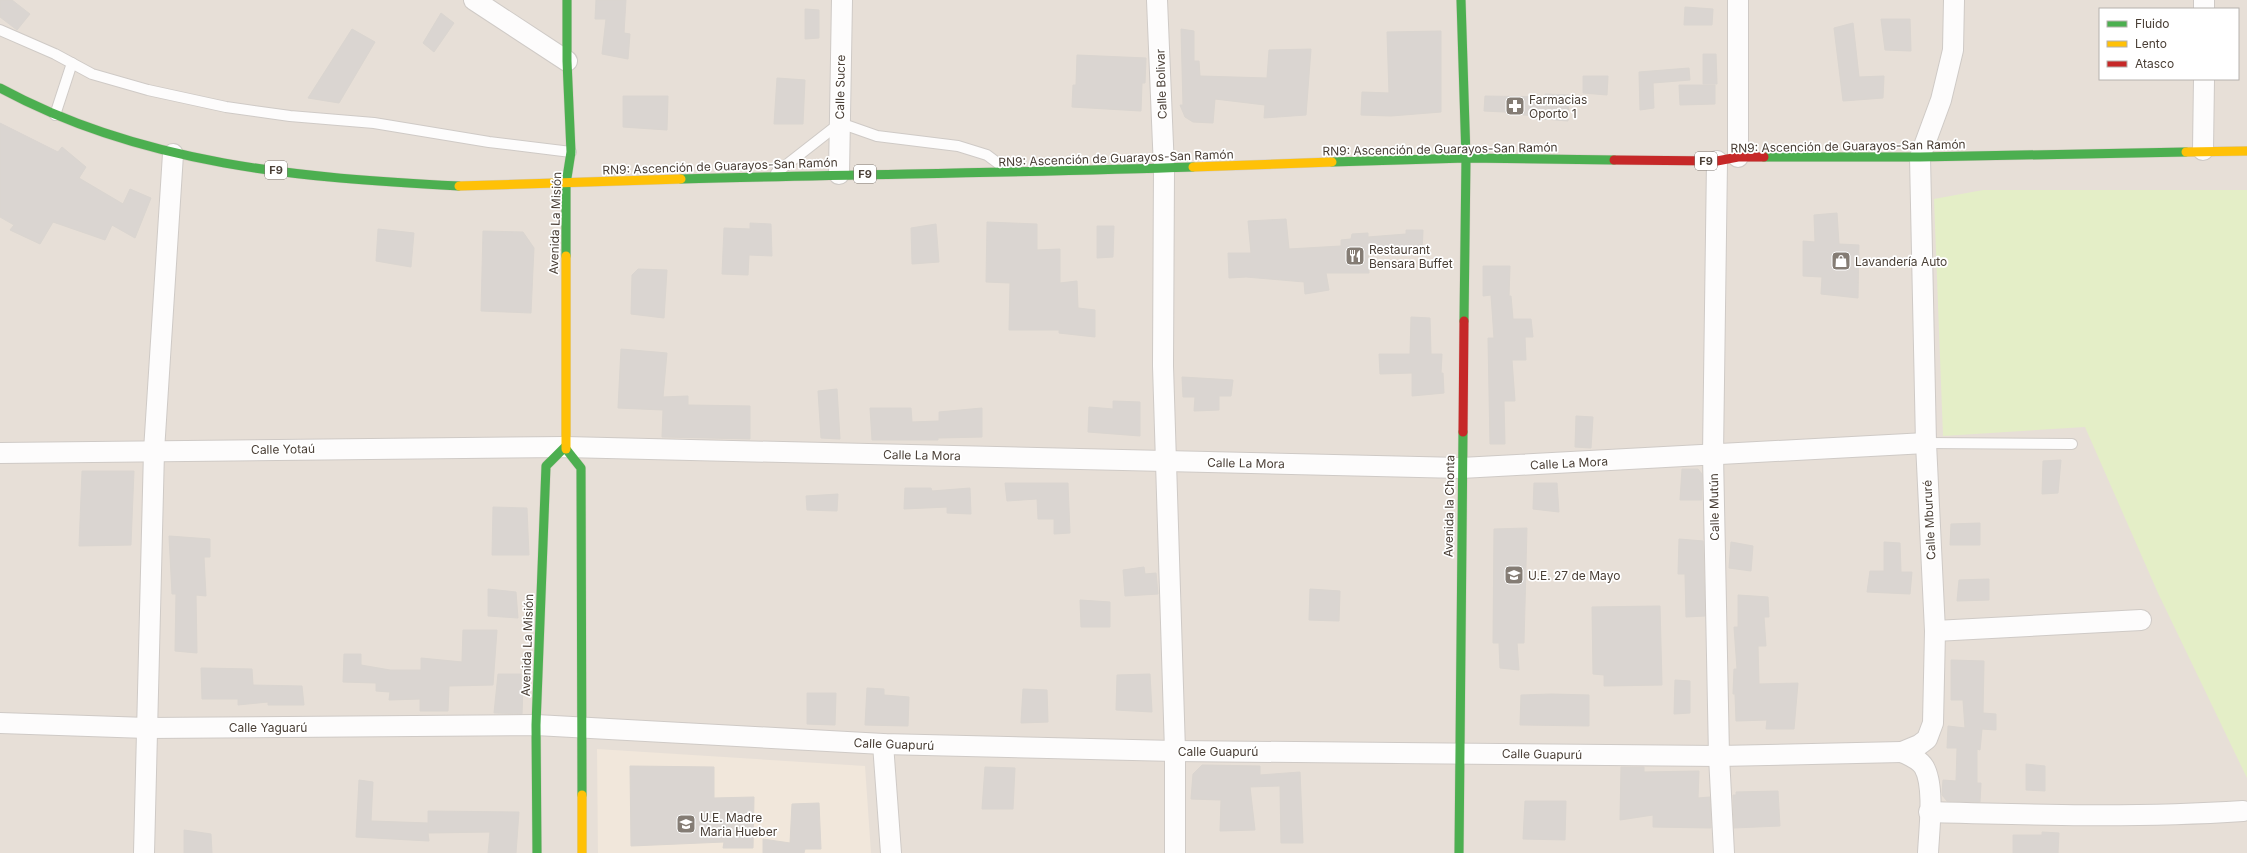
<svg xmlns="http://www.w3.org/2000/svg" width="2247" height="853" viewBox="0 0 2247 853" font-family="Inter,sans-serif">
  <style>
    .residential { fill: #e7dfd7; fill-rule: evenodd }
    .education { fill: #f1e7db }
    .green { fill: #e4eec7 }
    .building { fill: #dad5d1; stroke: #dad5d0 }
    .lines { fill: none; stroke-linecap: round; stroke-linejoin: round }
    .lane-casing { stroke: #cfcac6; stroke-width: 12 }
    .street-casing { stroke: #cfcac6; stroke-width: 22 }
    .fast-casing { stroke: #d3cbc1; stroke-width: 10 }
    .slow-casing { stroke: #d3cbc1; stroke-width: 10 }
    .jam-casing { stroke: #d3cbc1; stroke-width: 10 }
    .lane { stroke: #fdfcfc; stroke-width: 10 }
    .street { stroke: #fdfcfc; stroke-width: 20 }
    .fast { stroke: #4caf50; stroke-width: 9 }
    .slow { stroke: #ffc107; stroke-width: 9 }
    .jam { stroke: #c62828; stroke-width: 9 }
    .labels { text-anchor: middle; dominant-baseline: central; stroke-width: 3.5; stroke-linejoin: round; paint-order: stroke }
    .shield { fill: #fff; stroke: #807872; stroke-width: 1 }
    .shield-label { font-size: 11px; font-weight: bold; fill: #493e35 }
    .street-label { font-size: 12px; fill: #493e35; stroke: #fff }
    .poi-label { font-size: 12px; fill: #493e35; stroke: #fff; text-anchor: start }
  </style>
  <rect width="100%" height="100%" fill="#f2eeea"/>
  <path class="residential" d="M 0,0 L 2247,0 L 2247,853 L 0,853 ZM 2100,9 L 2238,9 L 2238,79 L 2100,79 Z"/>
  <polygon class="education" points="597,749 865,766 871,853 598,853"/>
  <polygon class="green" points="1983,190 2247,190 2247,778 2158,593 2085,427 1943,436 1934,199"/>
  <g class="building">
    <polygon points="0,0 12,0 30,14 17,30 0,17"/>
    <polygon points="596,0 626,0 624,33 630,34 628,59 602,54 606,19 595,19"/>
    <polygon points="1685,7 1713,9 1712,25 1684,25"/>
    <polygon points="805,9 819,10 819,38 805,39"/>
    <polygon points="441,13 454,23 434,52 423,43"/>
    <polygon points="1881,19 1910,19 1911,51 1885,50"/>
    <polygon points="1853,23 1859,77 1884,76 1883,98 1843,101 1834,28"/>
    <polygon points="352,29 375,42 339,103 308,98"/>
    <polygon points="1181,29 1194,31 1194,61 1199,61 1200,76 1267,78 1269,50 1311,49 1306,115 1264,118 1265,105 1215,99 1213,123 1193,122 1185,117 1180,105 1183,105"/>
    <polygon points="1441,31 1441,112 1391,116 1361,115 1362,92 1389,93 1387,32"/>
    <polygon points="1703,54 1716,54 1717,84 1703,84"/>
    <polygon points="1077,55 1146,58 1145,83 1142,83 1141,111 1072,107 1073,85 1076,85"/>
    <polygon points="1689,68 1690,80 1653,83 1654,108 1640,110 1639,72"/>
    <polygon points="1583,76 1608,76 1607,95 1583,93"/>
    <polygon points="777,78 805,80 803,124 774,124"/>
    <polygon points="1679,85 1715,85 1715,104 1680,105"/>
    <polygon points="1545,94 1569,95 1568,121 1544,119 1544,116 1523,115 1524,113 1484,111 1485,96 1545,97"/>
    <polygon points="623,96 668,96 667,130 623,127"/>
    <polygon points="0,123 58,152 62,147 86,167 79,178 123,204 130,189 151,198 135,238 112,225 105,240 53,222 40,244 10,230 14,225 0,217"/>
    <polygon points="1837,213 1839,244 1859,245 1858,298 1821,294 1822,277 1803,276 1803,241 1815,242 1814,215"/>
    <polygon points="1286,219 1289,249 1341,246 1341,240 1351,239 1352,234 1368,233 1368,237 1406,234 1406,230 1423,230 1422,253 1405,254 1405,249 1368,252 1369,273 1326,273 1329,290 1305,294 1304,282 1246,277 1229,278 1228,253 1251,253 1248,221"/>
    <polygon points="987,222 1037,224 1037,250 1060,249 1060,283 1077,281 1078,308 1095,310 1095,337 1059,333 1059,330 1009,330 1010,283 986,282"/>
    <polygon points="750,223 771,224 772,256 749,255 748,275 722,274 724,228 750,229"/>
    <polygon points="936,224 939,262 912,264 911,228"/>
    <polygon points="1097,226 1114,226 1113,257 1097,258"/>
    <polygon points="378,229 414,233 411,267 376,261"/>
    <polygon points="483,231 523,232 534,248 531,313 481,311"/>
    <polygon points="1483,266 1510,266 1509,296 1511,296 1513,319 1531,319 1533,337 1525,337 1526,360 1512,360 1515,401 1504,401 1505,444 1490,444 1488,338 1494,338 1491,295 1483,296"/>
    <polygon points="638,269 667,270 664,318 631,314 632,275"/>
    <polygon points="1411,317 1430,318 1431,354 1442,354 1441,373 1443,373 1444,393 1412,396 1412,373 1380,374 1379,354 1410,354"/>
    <polygon points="621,349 667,353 663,397 688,396 688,405 750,406 750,439 662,437 663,410 618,408"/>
    <polygon points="1182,377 1233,380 1231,396 1219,396 1219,410 1194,411 1195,397 1183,397"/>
    <polygon points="837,389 840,439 821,438 818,391"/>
    <polygon points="1113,401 1140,402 1140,436 1088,432 1089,407 1113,409"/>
    <polygon points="870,408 911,408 912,422 939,421 939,412 982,408 982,437 938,438 938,440 872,440"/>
    <polygon points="1576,416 1593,417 1591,448 1575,447"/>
    <polygon points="2061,460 2058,493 2042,494 2043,461"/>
    <polygon points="1682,469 1698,469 1702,474 1702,500 1680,500"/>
    <polygon points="82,471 134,471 131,545 79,546"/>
    <polygon points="1005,483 1068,483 1070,533 1054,534 1054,519 1038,519 1037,499 1007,501"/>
    <polygon points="1534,483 1557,483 1559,512 1533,509"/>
    <polygon points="905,488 931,488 932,491 970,488 971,514 947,513 947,507 904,509"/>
    <polygon points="838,494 837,511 807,510 806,496"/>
    <polygon points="493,507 527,508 529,555 492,555"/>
    <polygon points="1980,523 1980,545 1950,545 1951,524"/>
    <polygon points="1527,528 1524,643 1517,643 1519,670 1500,668 1499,643 1493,643 1494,529"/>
    <polygon points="169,536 210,539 210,557 204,557 206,596 196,595 197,653 175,651 176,594 172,594"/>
    <polygon points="1679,539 1703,541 1705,616 1686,617 1685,574 1678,574"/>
    <polygon points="1731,542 1753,546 1751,571 1729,568"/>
    <polygon points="1884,542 1900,543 1901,572 1912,572 1910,594 1867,592 1870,571 1884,571"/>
    <polygon points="1144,567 1145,574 1156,573 1158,594 1125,596 1123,570"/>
    <polygon points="1989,579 1989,600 1957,601 1959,580"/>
    <polygon points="488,589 516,592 518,618 488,616"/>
    <polygon points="1310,589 1340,591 1339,621 1309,620"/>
    <polygon points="1738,595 1768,597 1769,617 1764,617 1766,646 1758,646 1759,684 1798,683 1794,729 1766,729 1767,720 1736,721 1735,694 1733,694 1734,669 1737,669 1734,627 1738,627"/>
    <polygon points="1080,600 1110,602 1110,627 1081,627"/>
    <polygon points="1660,606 1662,685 1604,686 1604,675 1593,674 1592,607"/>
    <polygon points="463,630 497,630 493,685 449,686 448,711 420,711 420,699 389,700 390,692 376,691 376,683 343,682 344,654 361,654 361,665 390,670 421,670 421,658 462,662"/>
    <polygon points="1951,660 1984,661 1983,713 1996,714 1996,730 1982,729 1980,750 1977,749 1977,783 1981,783 1980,802 1947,801 1942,795 1943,780 1956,781 1957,748 1947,748 1948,726 1965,728 1963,700 1951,700"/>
    <polygon points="201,668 252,669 253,685 302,686 304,705 268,705 268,702 238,705 238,699 202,699"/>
    <polygon points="498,674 521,674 521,687 523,687 522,714 494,713"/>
    <polygon points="1150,674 1152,712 1116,710 1117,675"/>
    <polygon points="1675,680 1690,681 1690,713 1674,714"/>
    <polygon points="867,688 884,689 884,695 909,697 908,726 865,725"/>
    <polygon points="1023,689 1047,690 1048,722 1021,723"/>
    <polygon points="807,693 836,693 835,725 807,724"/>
    <polygon points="1551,694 1589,695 1589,726 1520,725 1521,695"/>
    <polygon points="2026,764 2045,766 2045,791 2026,790"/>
    <polygon points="1202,765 1260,766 1260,775 1300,772 1303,843 1281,843 1280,786 1250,787 1255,830 1220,831 1221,800 1191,799 1193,774"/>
    <polygon points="630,766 714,767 714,798 754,797 753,848 723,848 724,842 631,846"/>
    <polygon points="985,767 1015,768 1013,809 982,809"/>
    <polygon points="1621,767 1644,767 1644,772 1699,771 1698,798 1710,797 1711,828 1653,827 1653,815 1620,820"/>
    <polygon points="359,780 373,782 371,821 428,823 428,833 428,811 519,812 516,853 488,853 490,832 428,833 429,841 356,837"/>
    <polygon points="1778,791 1780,826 1734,828 1733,795 1736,795 1736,792"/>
    <polygon points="1525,801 1566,801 1565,840 1523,839"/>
    <polygon points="819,803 821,849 805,849 804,853 763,853 763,839 790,843 792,804"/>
    <polygon points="184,830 211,834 212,853 184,853"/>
    <polygon points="2042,832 2059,833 2058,853 2013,853 2013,835 2042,835"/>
  </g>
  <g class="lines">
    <defs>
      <g id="lane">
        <polyline points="0,30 55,54 92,74 148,90 226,107 290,116 374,123 489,142 571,152"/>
        <polyline points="55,115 72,63"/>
        <polyline points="776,173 840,123 877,136 958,146 987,155 1007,170"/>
        <polyline points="1926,443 2072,444"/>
      </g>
      <g id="street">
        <polyline points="474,0 567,61"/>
        <polyline points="1157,0 1164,169 1163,366 1175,751 1175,853"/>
        <polyline points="1738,0 1738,157"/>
        <polyline points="2204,9 2204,0"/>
        <polyline points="2203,150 2204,79"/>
        <polyline points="1717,161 1713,455 1719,756 1724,853"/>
        <polyline points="839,174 842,0"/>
        <polyline points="0,453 565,447 1461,468 1926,443"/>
        <polyline points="1935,631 2141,620"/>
        <polyline points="0,723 147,728 536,725 883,744 1175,751 1719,756 1902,752"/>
        <polyline points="883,744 891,853"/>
        <path d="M 1929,812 C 2034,815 2138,818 2243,811"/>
        <polyline points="144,853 154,451 173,154"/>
        <path d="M 1928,853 C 1929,831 1935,786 1924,767 C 1919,759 1910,756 1902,752 L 1919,745 L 1927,739 L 1933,723 L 1935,631 L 1926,443 L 1920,157 L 1941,100 L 1953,50 L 1954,0"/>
      </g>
      <g id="fast">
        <polyline points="1461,0 1466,158 1464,321"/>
        <path d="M 0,88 C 142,165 301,178 459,186"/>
        <polyline points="1764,157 1920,157 2186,152"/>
        <polyline points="1332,162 1466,158 1614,160"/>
        <path d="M 681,179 C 852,174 1022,173 1193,167"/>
        <polyline points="566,256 566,184 571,152 567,61 567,0"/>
        <polyline points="566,449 581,468 582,795"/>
        <polyline points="537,853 536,725 546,466 565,447"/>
        <polyline points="1459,853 1463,432"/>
      </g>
      <g id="slow">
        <polyline points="2186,152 2247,151"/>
        <polyline points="1193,167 1332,162"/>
        <polyline points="459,186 681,179"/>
        <polyline points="566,256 566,449"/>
        <polyline points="582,795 582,853"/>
      </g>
      <g id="jam">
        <polyline points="1614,160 1717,161 1738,157 1764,157"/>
        <polyline points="1463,432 1464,321"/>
      </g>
    </defs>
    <use href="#lane" class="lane-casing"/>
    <use href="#street" class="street-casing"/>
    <use href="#fast" class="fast-casing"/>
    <use href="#slow" class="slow-casing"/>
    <use href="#jam" class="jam-casing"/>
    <use href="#lane" class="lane"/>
    <use href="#street" class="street"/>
    <use href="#fast" class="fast"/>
    <use href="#slow" class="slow"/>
    <use href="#jam" class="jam"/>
  </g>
  <defs>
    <symbol id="pharmacy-square" viewBox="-11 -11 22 22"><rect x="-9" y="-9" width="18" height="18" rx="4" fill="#847c74" stroke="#fff"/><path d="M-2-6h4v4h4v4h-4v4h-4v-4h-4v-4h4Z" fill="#fff"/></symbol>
    <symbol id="restaurant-square" viewBox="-11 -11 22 22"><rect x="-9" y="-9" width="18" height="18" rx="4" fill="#847c74" stroke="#fff"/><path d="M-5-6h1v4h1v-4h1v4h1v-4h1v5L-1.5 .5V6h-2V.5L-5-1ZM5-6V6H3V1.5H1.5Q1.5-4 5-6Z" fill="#fff"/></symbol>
    <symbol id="shop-square" viewBox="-11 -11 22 22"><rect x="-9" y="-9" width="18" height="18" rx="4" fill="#847c74" stroke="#fff"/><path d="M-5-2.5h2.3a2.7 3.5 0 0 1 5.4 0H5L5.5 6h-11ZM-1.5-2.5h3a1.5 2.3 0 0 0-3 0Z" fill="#fff"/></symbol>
    <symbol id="school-square" viewBox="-11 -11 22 22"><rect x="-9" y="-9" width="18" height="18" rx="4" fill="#847c74" stroke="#fff"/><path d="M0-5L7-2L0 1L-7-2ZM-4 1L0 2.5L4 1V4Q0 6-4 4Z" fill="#fff"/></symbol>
  </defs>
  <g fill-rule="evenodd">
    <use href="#pharmacy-square" x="1504" y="95" width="22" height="22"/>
    <use href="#restaurant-square" x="1344" y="245" width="22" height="22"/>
    <use href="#shop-square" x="1830" y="250" width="22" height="22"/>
    <use href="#school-square" x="1503" y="564" width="22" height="22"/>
    <use href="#school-square" x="675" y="813" width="22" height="22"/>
  </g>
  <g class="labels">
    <g class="shield">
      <rect x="1695" y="152" width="22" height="18" rx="3"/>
      <rect x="265" y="161" width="22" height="18" rx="3"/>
      <rect x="854" y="165" width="22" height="18" rx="3"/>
    </g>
    <g class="shield-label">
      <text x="1706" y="161">F9</text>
      <text x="276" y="170">F9</text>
      <text x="865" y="174">F9</text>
    </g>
    <g class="street-label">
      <text transform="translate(1161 84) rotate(-92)">Calle Bolivar</text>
      <text transform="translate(840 87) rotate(-89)">Calle Sucre</text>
      <text transform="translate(1848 146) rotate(-1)">RN9: Ascención de Guarayos-San Ramón</text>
      <text transform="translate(1440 149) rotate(-1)">RN9: Ascención de Guarayos-San Ramón</text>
      <text transform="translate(1116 158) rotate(-2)">RN9: Ascención de Guarayos-San Ramón</text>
      <text transform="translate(720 166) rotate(-2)">RN9: Ascención de Guarayos-San Ramón</text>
      <text transform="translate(555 223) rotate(-88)">Avenida La Misión</text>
      <text transform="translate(283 449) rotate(-1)">Calle Yotaú</text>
      <text transform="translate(922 455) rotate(1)">Calle La Mora</text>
      <text transform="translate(1246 463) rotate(1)">Calle La Mora</text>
      <text transform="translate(1569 463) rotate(-3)">Calle La Mora</text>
      <text transform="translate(1449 506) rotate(-89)">Avenida la Chonta</text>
      <text transform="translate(1714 507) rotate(-91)">Calle Mutún</text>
      <text transform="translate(1929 520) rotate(-93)">Calle Mbururé</text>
      <text transform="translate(527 645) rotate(-88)">Avenida La Misión</text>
      <text x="268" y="727">Calle Yaguarú</text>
      <text transform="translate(894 744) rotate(2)">Calle Guapurú</text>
      <text x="1218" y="751">Calle Guapurú</text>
      <text transform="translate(1542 754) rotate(1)">Calle Guapurú</text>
    </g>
    <g class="poi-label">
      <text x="1529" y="99">Farmacias<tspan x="1529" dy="14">Oporto 1</tspan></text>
      <text x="1369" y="249">Restaurant<tspan x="1369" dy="14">Bensara Buffet</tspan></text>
      <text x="1855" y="261">Lavandería Auto</text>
      <text x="1528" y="575">U.E. 27 de Mayo</text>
      <text x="700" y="817">U.E. Madre<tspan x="700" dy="14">Maria Hueber</tspan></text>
    </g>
  </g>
  <rect x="2099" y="8" width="140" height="72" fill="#ffffff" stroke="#b6b2ae"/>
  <rect x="2107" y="21" width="20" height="6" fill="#4caf50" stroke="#b6b2ae"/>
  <text x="2135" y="28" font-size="12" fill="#493e35">Fluido</text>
  <rect x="2107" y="41" width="20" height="6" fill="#ffc107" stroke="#b6b2ae"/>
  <text x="2135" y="48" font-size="12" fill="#493e35">Lento</text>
  <rect x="2107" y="61" width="20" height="6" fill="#c62828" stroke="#b6b2ae"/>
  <text x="2135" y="68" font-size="12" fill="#493e35">Atasco</text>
</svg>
